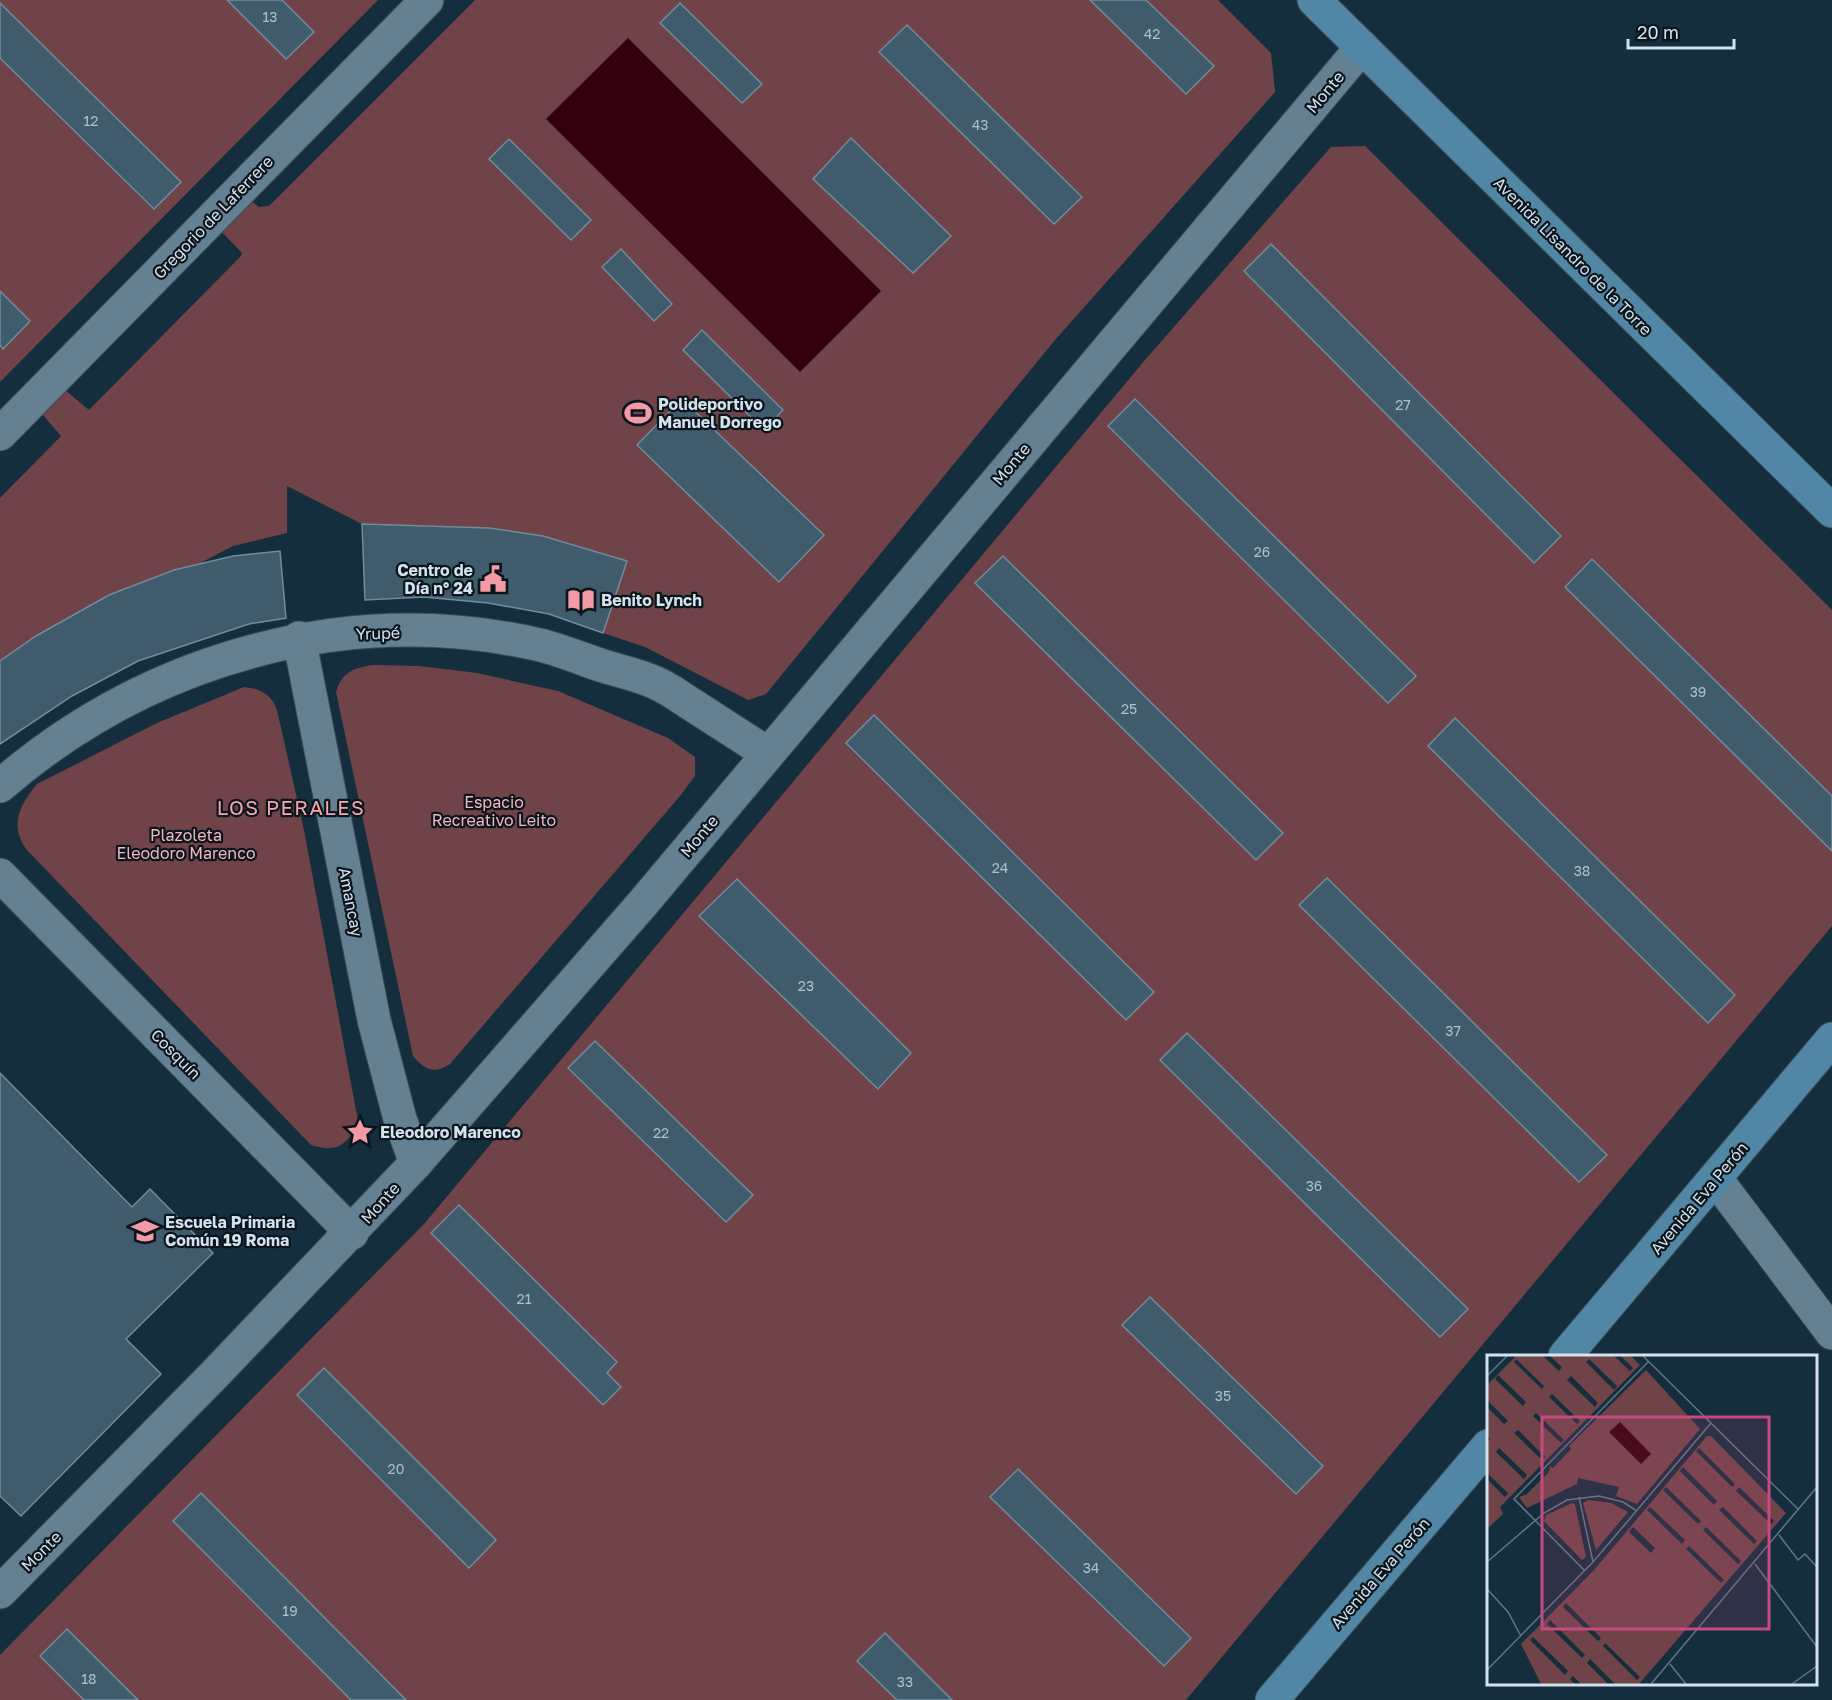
<svg xmlns="http://www.w3.org/2000/svg" width="1832" height="1700" viewBox="0 0 1832 1700" font-family="'Golos Text',sans-serif">
  <style>
    .green { fill: #704349; fill-rule: evenodd }
    .water { fill: #35000d; stroke: #644450; stroke-width: 1.5 }
    .building { fill: #405b6b; stroke: #708c9d; stroke-width: 1.5 }
    .lines { fill: none; stroke-linecap: round; stroke-linejoin: round }
    .minor-casing { stroke: #374b57; stroke-width: 35 }
    .major-casing { stroke: #374b57; stroke-width: 35 }
    .minor { stroke: #648091; stroke-width: 33 }
    .major { stroke: #5186a4; stroke-width: 33 }
    .labels { text-anchor: middle; dominant-baseline: central; stroke-width: 4.5; stroke-linejoin: round; paint-order: stroke }
    .number-label { font-size: 14px; fill: #aec0cc }
    .street-label { font-size: 16px; fill: #d3e2ec; stroke: #0a151c }
    .poi-label { font-size: 16px; font-weight: bold; fill: #d3e2ec; stroke: #0a151c; text-anchor: start }
    .park-label { font-size: 16px; fill: #f4b7be; stroke: #0a151c }
    .quarter-label { font-size: 20px; letter-spacing: 1.5px; fill: #f9a5b0; stroke: #0a151c }
    .inset-road { fill: none; stroke: #617683; stroke-width: 1.5 }
    .view { fill: #c64a7f; fill-opacity: 0.15; stroke: #c64a7f; stroke-width: 3 }
    .inset-edge { fill: none; stroke: #d3e2ec; stroke-width: 3 }
  </style>
  <rect width="100%" height="100%" fill="#152e3d"/>
  <g class="green">
    <polygon points="0,0 227,0 286,58 314,32 282,0 378,0 0,382 0,345 3,348 30,321 0,291 0,58 153,209 181,182 0,3"/>
    <path d="M 475,0 L 1090,0 L 1186,94 L 1146,0 L 1218,0 L 1271,53 L 1275,92 L 1055,340 L 766,694 L 748,700 L 645,647 L 603,633 L 626,561 L 543,536 L 489,528 L 362,524 L 287,486 L 287,533 L 233,546 L 0,668 L 0,498 L 61,436 L 42,414 L 65,390 L 89,410 L 241,256 L 242,253 L 221,231 L 251,201 L 259,207 L 269,206 ZM 906,25 L 1082,196 L 1054,224 L 879,52 Z"/>
    <path d="M 1365,146 L 1832,610 L 1832,796 L 1593,559 L 1565,586 L 1832,851 L 1832,926 L 1186,1700 L 952,1700 L 885,1634 L 897,1700 L 406,1700 L 201,1493 L 173,1521 L 351,1700 L 138,1700 L 67,1629 L 40,1656 L 84,1700 L 0,1700 L 0,1655 L 424,1224 L 1145,360 L 1331,147 ZM 1271,244 L 1561,536 L 1534,563 L 1244,272 ZM 1135,399 L 1415,675 L 1388,703 L 1108,427 ZM 1003,556 L 1283,832 L 1256,860 L 976,583 ZM 874,715 L 1154,992 L 847,743 ZM 1455,718 L 1735,995 L 1428,746 ZM 1327,878 L 1606,1155 L 1580,1182 L 1300,905 ZM 736,879 L 911,1053 L 879,1089 L 700,916 ZM 1187,1033 L 1468,1309 L 1440,1337 L 1161,1061 ZM 595,1041 L 753,1195 L 726,1222 L 568,1069 ZM 1149,1297 L 1150,1297 L 1296,1494 L 1123,1325 ZM 324,1368 L 496,1540 L 469,1568 L 297,1396 ZM 1017,1469 L 1191,1638 L 1164,1666 L 991,1497 Z"/>
    <path d="M 373,665 L 419,666 L 477,673 L 558,691 L 668,738 L 695,757 L 695,776 L 680,796 L 450,1064 C 434,1075 424,1069 413,1056 L 336,692 C 342,672 353,668 373,665 Z"/>
    <path d="M 244,687 C 261,689 271,694 277,710 L 304,830 L 358,1121 C 348,1146 336,1153 311,1145 L 26,849 C 9,824 20,805 37,784 L 157,723 Z"/>
  </g>
  <polygon class="water" points="628,37 882,291 800,373 545,119"/>
  <g class="building">
    <polygon points="227,0 282,0 314,32 286,59"/>
    <polygon points="1090,0 1146,0 1214,66 1186,94"/>
    <polygon points="0,3 181,182 154,209 0,58"/>
    <polygon points="680,3 762,84 742,103 660,23"/>
    <polygon points="907,25 1082,197 1054,224 879,52"/>
    <polygon points="851,138 951,236 913,273 813,179"/>
    <polygon points="509,139 591,220 571,240 489,159"/>
    <polygon points="1271,244 1561,536 1534,563 1244,271"/>
    <polygon points="621,249 672,304 654,321 602,267"/>
    <polygon points="0,291 30,321 3,349 0,345"/>
    <polygon points="702,330 783,410 764,430 683,350"/>
    <polygon points="682,399 824,535 779,582 637,445"/>
    <polygon points="1135,399 1416,676 1388,703 1108,426"/>
    <polygon points="362,524 489,528 543,536 627,561 603,633 549,614 488,603 424,597 365,600"/>
    <polygon points="280,551 286,618 249,624 138,661 72,696 0,744 0,661 36,636 109,595 174,570 233,556"/>
    <polygon points="1003,556 1283,833 1256,860 975,583"/>
    <polygon points="1592,559 1832,796 1832,851 1565,587"/>
    <polygon points="874,715 1154,992 1126,1020 846,743"/>
    <polygon points="1455,718 1735,995 1708,1023 1428,746"/>
    <polygon points="1327,878 1607,1155 1579,1182 1299,905"/>
    <polygon points="737,879 911,1053 878,1089 699,916"/>
    <polygon points="1187,1033 1468,1309 1440,1337 1160,1060"/>
    <polygon points="595,1041 753,1195 726,1222 568,1068"/>
    <polygon points="0,1073 132,1207 150,1189 213,1253 126,1339 161,1374 21,1516 0,1496"/>
    <polygon points="459,1205 617,1362 607,1373 621,1387 603,1405 431,1233"/>
    <polygon points="1150,1297 1323,1466 1296,1494 1122,1325"/>
    <polygon points="324,1368 496,1540 469,1568 297,1395"/>
    <polygon points="1018,1469 1191,1638 1164,1666 990,1497"/>
    <polygon points="201,1493 406,1700 351,1700 173,1521"/>
    <polygon points="67,1629 138,1700 84,1700 40,1656"/>
    <polygon points="885,1633 952,1700 897,1700 857,1661"/>
  </g>
  <g class="lines">
    <defs>
      <g id="minor">
        <polyline points="0,434 427,0"/>
        <polyline points="299,638 374,1020 400,1119 416,1163"/>
        <path d="M 0,786 C 148,658 348,601 540,645 C 560,650 580,658 600,665 C 619,671 639,675 656,683 C 668,688 680,697 691,704 C 716,720 742,737 767,753"/>
        <polyline points="0,875 352,1233"/>
        <polyline points="1716,1179 1832,1333"/>
        <polyline points="0,1592 214,1375 416,1163 643,903 1362,47"/>
      </g>
      <g id="major">
        <polyline points="1314,0 1832,511"/>
        <polyline points="1565,1356 1832,1039"/>
        <polyline points="1272,1700 1488,1446"/>
      </g>
    </defs>
    <use href="#minor" class="minor-casing"/>
    <use href="#major" class="major-casing"/>
    <use href="#minor" class="minor"/>
    <use href="#major" class="major"/>
  </g>
  <defs>
    <symbol id="stadium-bare" viewBox="-9 -9 18 18"><path d="M0-5a6.5 5 0 1 0 0 10a6.5 5 0 1 0 0-10ZM-3.5-1.8h7v3.6h-7Z" fill="#f49aa7" stroke="#0a151c" stroke-width="2.5" paint-order="stroke"/></symbol>
    <symbol id="civic-bare" viewBox="-9 -9 18 18"><path d="M-.6-6.5H3V-4.5H.6V-3L4-1V1h2V6H-6V1h2V-1L-.6-3ZM-1.2 2.5V6h2.4V2.5Z" fill="#f49aa7" stroke="#0a151c" stroke-width="2.5" paint-order="stroke"/></symbol>
    <symbol id="library-bare" viewBox="-9 -9 18 18"><path d="M-6-4Q-3-5.5-.7-3.5V5Q-3 3-6 4ZM6-4Q3-5.5 .7-3.5V5Q3 3 6 4Z" fill="#f49aa7" stroke="#0a151c" stroke-width="2.5" paint-order="stroke"/></symbol>
    <symbol id="sight-bare" viewBox="-9 -9 18 18"><path d="M0-6L1.8-2.2L6-1.7L2.9 1.2L3.7 5.4L0 3.3L-3.7 5.4L-2.9 1.2L-6-1.7L-1.8-2.2Z" fill="#f49aa7" stroke="#0a151c" stroke-width="2.5" paint-order="stroke"/></symbol>
    <symbol id="school-bare" viewBox="-9 -9 18 18"><path d="M0-5L7-2L0 1L-7-2ZM-4 1L0 2.5L4 1V4Q0 6-4 4Z" fill="#f49aa7" stroke="#0a151c" stroke-width="2.5" paint-order="stroke"/></symbol>
  </defs>
  <g fill-rule="evenodd">
    <use href="#stadium-bare" x="619" y="394" width="38" height="38"/>
    <use href="#civic-bare" x="474" y="560" width="38" height="38"/>
    <use href="#library-bare" x="562" y="581" width="38" height="38"/>
    <use href="#sight-bare" x="341" y="1113" width="38" height="38"/>
    <use href="#school-bare" x="126" y="1212" width="38" height="38"/>
  </g>
  <g class="labels">
    <g class="number-label">
      <text x="270" y="16">13</text>
      <text x="1152" y="33">42</text>
      <text x="91" y="120">12</text>
      <text x="980" y="124">43</text>
      <text x="1403" y="404">27</text>
      <text x="1262" y="551">26</text>
      <text x="1698" y="691">39</text>
      <text x="1129" y="708">25</text>
      <text x="1000" y="867">24</text>
      <text x="1582" y="870">38</text>
      <text x="806" y="985">23</text>
      <text x="1453" y="1030">37</text>
      <text x="661" y="1132">22</text>
      <text x="1314" y="1185">36</text>
      <text x="524" y="1298">21</text>
      <text x="1223" y="1395">35</text>
      <text x="396" y="1468">20</text>
      <text x="1091" y="1567">34</text>
      <text x="290" y="1610">19</text>
      <text x="89" y="1678">18</text>
      <text x="905" y="1681">33</text>
    </g>
    <g class="street-label">
      <text transform="translate(1325 92) rotate(-50)">Monte</text>
      <text transform="translate(213 217) rotate(-46)">Gregorio de Laferrere</text>
      <text transform="translate(1573 256) rotate(45)">Avenida Lisandro de la Torre</text>
      <text transform="translate(1011 464) rotate(-50)">Monte</text>
      <text transform="translate(378 633) rotate(-2)">Yrupé</text>
      <text transform="translate(699 836) rotate(-50)">Monte</text>
      <text transform="translate(351 902) rotate(79)">Amancay</text>
      <text transform="translate(176 1054) rotate(45)">Cosquín</text>
      <text transform="translate(1699 1198) rotate(-50)">Avenida Eva Perón</text>
      <text transform="translate(380 1203) rotate(-48)">Monte</text>
      <text transform="translate(41 1551) rotate(-45)">Monte</text>
      <text transform="translate(1380 1573) rotate(-49)">Avenida Eva Perón</text>
    </g>
    <g class="poi-label">
      <text x="658" y="404">Polideportivo<tspan x="658" dy="18">Manuel Dorrego</tspan></text>
      <text x="473" y="570" text-anchor="end">Centro de<tspan x="473" dy="18">Día n° 24</tspan></text>
      <text x="601" y="600">Benito Lynch</text>
      <text x="380" y="1132">Eleodoro Marenco</text>
      <text x="165" y="1222">Escuela Primaria<tspan x="165" dy="18">Común 19 Roma</tspan></text>
    </g>
    <g class="park-label">
      <text x="494" y="802">Espacio<tspan x="494" dy="18">Recreativo Leito</tspan></text>
      <text x="186" y="835">Plazoleta<tspan x="186" dy="18">Eleodoro Marenco</tspan></text>
    </g>
    <g class="quarter-label">
      <text x="291" y="807">LOS PERALES</text>
    </g>
  </g>
  <g transform="translate(1487 1355)">
    <rect width="330" height="330" fill="#152e3d"/>
    <path d="M 29,1 L 56,1 L 72,16 L 75,12 L 63,1 L 127,1 L 143,16 L 146,13 L 134,1 L 144,1 L 153,10 L 13,152 L 16,159 L 0,174 L 0,124 L 18,142 L 21,138 L 0,118 L 0,87 L 3,84 L 0,80 L 0,52 L 17,69 L 21,66 L 0,45 L 0,30 ZM 29,4 L 57,31 L 55,34 L 27,7 ZM 102,4 L 130,31 L 127,35 L 99,7 ZM 11,20 L 39,47 L 36,51 L 8,24 ZM 84,21 L 111,48 L 108,52 L 80,25 ZM 65,39 L 93,66 L 90,69 L 62,42 ZM 49,58 L 77,85 L 74,88 L 46,61 ZM 31,75 L 58,102 L 55,105 L 27,78 ZM 12,93 L 40,120 L 37,124 L 9,97 ZM 159,15 L 213,74 L 150,149 L 129,141 L 132,132 L 91,123 L 90,129 L 40,153 L 32,142 L 40,139 L 62,117 L 63,111 L 66,113 L 84,94 L 82,91 ZM 220,81 L 224,81 L 299,158 L 152,329 L 128,329 L 103,304 L 100,308 L 121,329 L 94,329 L 86,321 L 83,324 L 88,329 L 54,329 L 34,289 L 107,215 ZM 212,93 L 248,129 L 245,132 L 209,96 ZM 196,112 L 230,146 L 227,150 L 193,116 ZM 179,132 L 214,166 L 211,169 L 176,135 ZM 252,132 L 287,166 L 284,169 L 249,136 ZM 163,152 L 198,185 L 195,189 L 160,155 ZM 236,152 L 270,186 L 267,189 L 232,155 ZM 146,172 L 168,193 L 164,198 L 142,177 ZM 219,172 L 254,206 L 251,209 L 216,175 ZM 202,191 L 237,225 L 234,228 L 199,194 ZM 79,248 L 114,283 L 111,286 L 76,252 ZM 63,265 L 98,300 L 95,303 L 60,269 ZM 46,282 L 81,316 L 78,320 L 43,285 ZM 118,288 L 153,322 L 150,325 L 116,291 ZM 101,145 L 124,148 L 141,157 L 109,195 L 96,148 ZM 85,148 L 88,149 L 99,202 L 95,205 L 57,166 L 59,160 Z" fill="#704349" fill-rule="evenodd"/>
    <path d="M 133,67 L 164,99 L 154,109 L 122,77 Z" fill="#35000d"/>
    <path class="inset-road" d="M 156,1 L 312,155M 0,21 L 20,1M 92,142 L 106,207M 292,180 L 311,205 L 318,199 L 330,212M 0,207 L 57,158 L 80,145 L 112,141 L 136,147 L 150,156M 268,209 L 330,292M 98,216 L 27,144 L 162,6M 0,234 L 21,257 L 34,281M 183,309 L 199,329M 0,315 L 106,207 L 224,68M 164,329 L 330,132M 305,329 L 330,311"/>
    <path class="view" d="M 55,62 L 282,62 L 282,274 L 55,274 Z"/>
    <rect width="330" height="330" class="inset-edge"/>
  </g>
  <path d="M1628 39v9h106v-9" fill="none" stroke="#d3e2ec" stroke-width="3"/>
  <text x="1637" y="39" font-size="18" fill="#d3e2ec" stroke="#0a151c" stroke-width="4.5" paint-order="stroke">20 m</text>
</svg>
